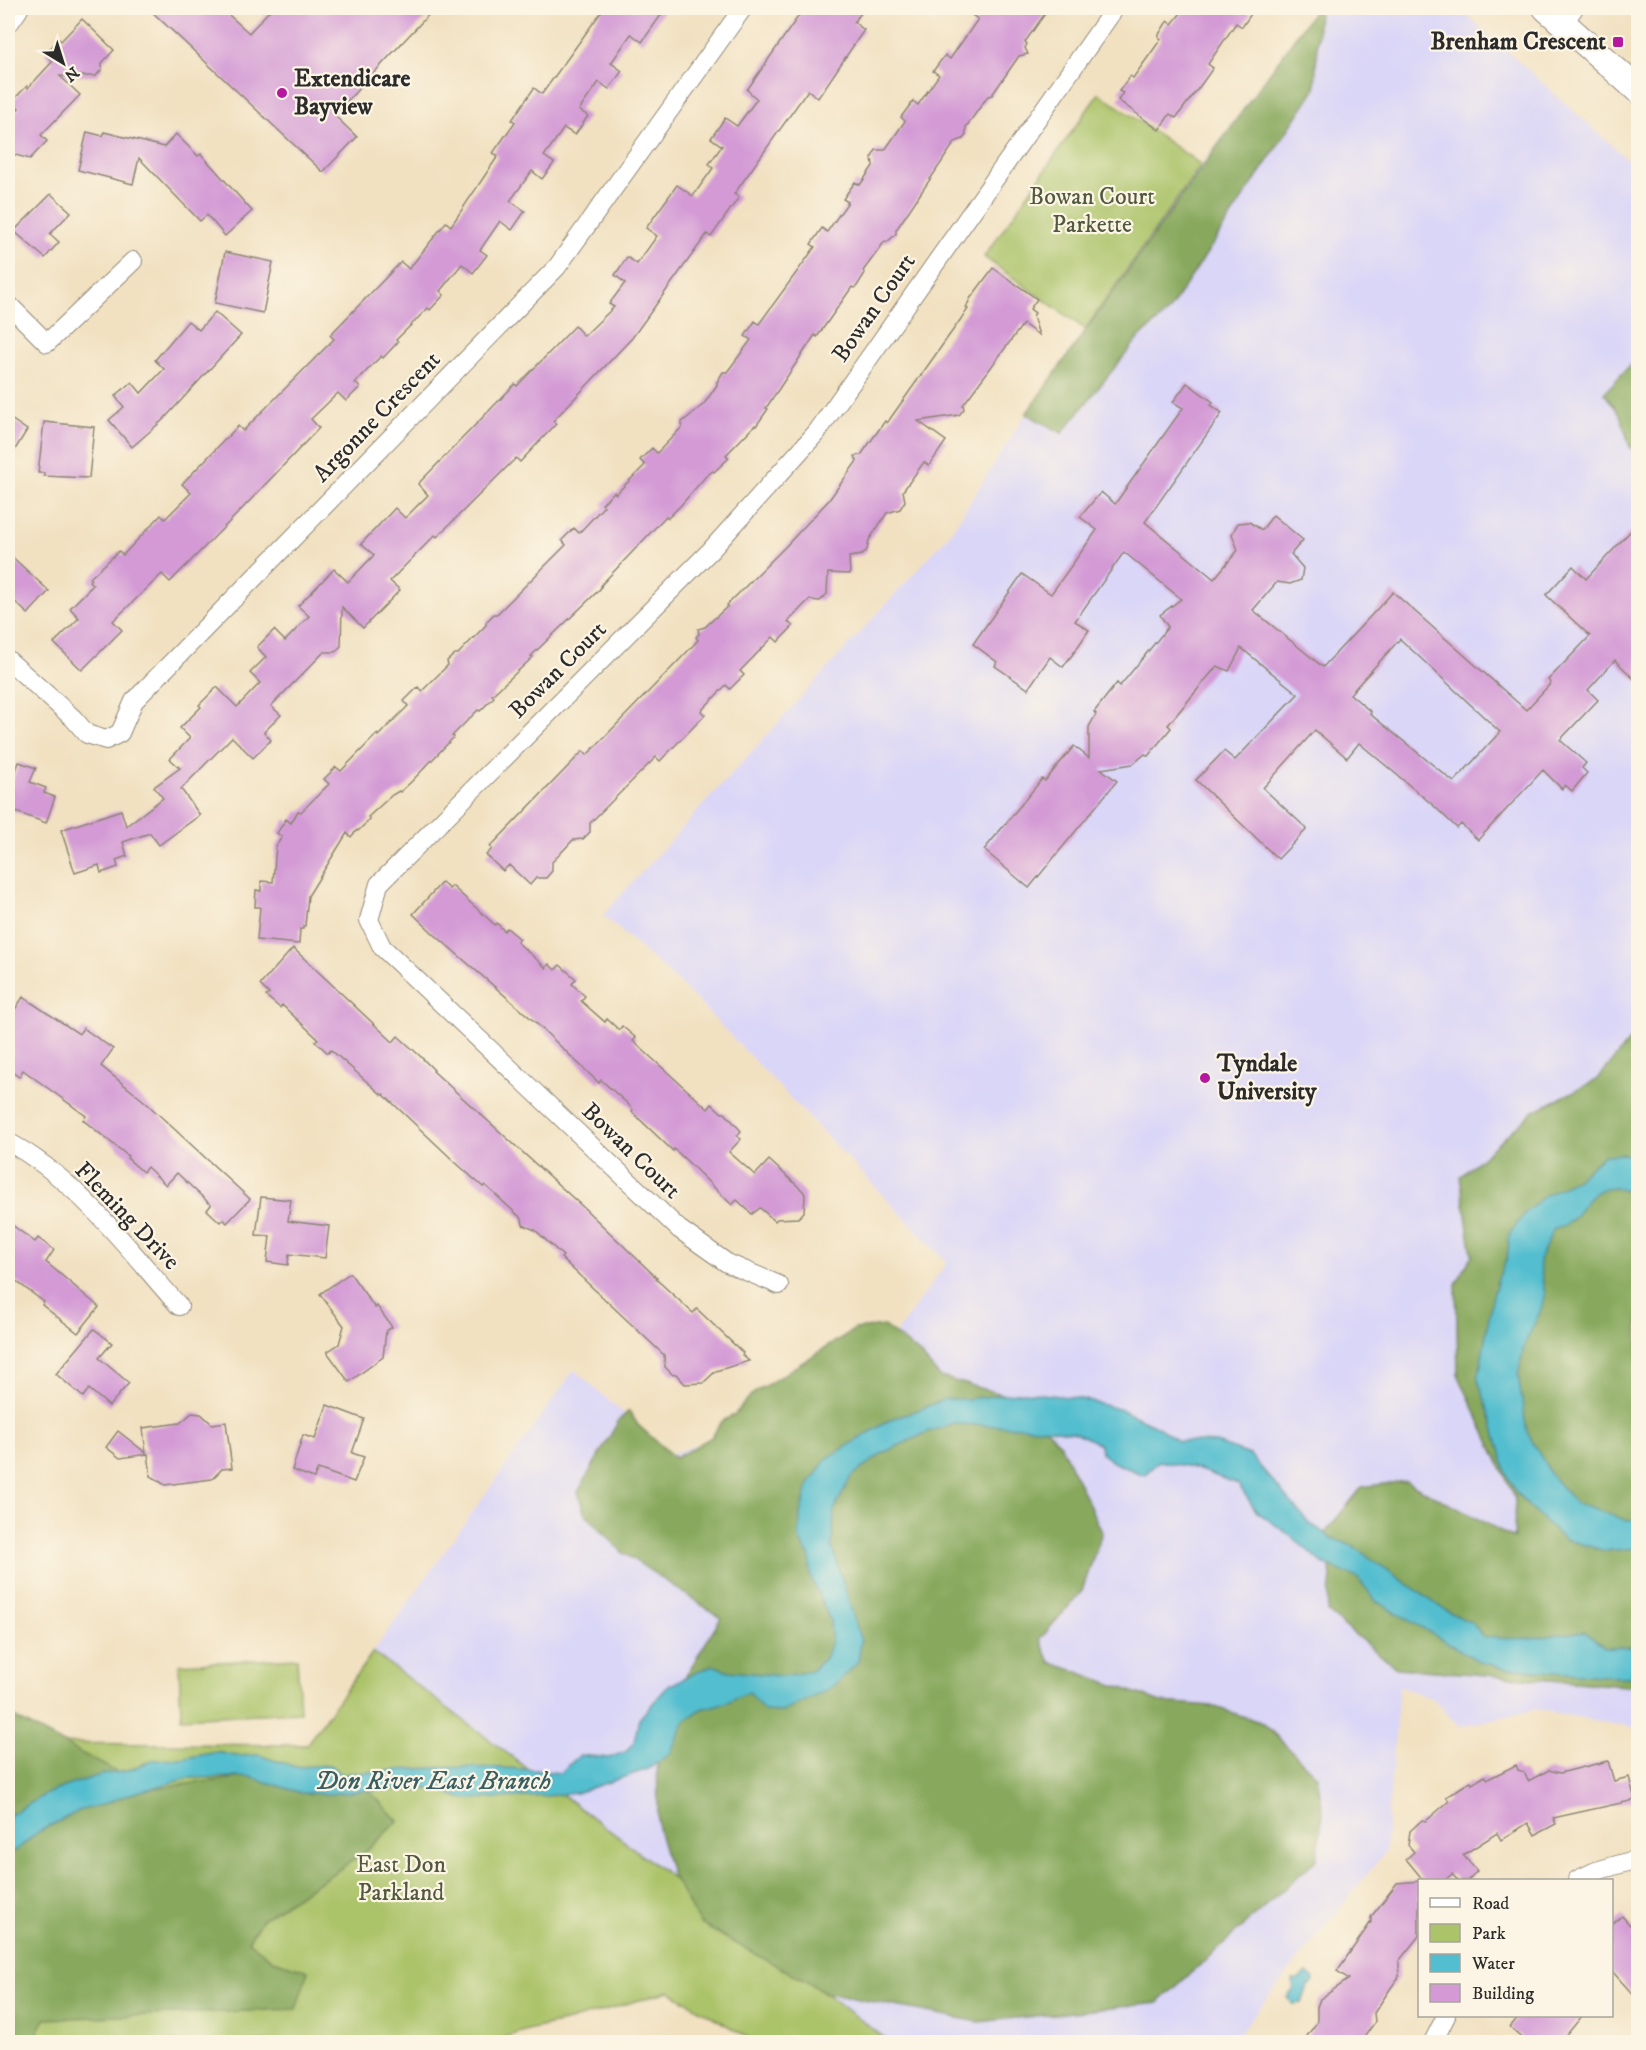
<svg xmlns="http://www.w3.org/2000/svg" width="1646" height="2050" viewBox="0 0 1646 2050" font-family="'IM FELL DW Pica',serif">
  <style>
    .built { fill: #dad6f7 }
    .green { fill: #abc369; stroke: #6b774a; stroke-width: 1.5 }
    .forest { fill: #88a95d; stroke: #5a6a44; stroke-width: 1.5 }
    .water { fill: #53becf; stroke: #3f747d; stroke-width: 1.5 }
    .building { fill: #d39ad5; fill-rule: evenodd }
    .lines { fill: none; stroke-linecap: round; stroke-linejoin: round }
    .street-casing { stroke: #8e8676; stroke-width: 20 }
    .secondary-casing { stroke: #8e8676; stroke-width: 28 }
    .street { stroke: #fff; stroke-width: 18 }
    .secondary { stroke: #fff; stroke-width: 26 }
    .poi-dot { fill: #b5179e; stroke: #fcf5e5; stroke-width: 2 }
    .labels { text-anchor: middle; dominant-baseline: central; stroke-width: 4.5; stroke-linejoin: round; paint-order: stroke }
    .poi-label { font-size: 24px; font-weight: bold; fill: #2b2b2b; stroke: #fcf5e5; text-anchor: start }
    .park-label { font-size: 24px; fill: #51593e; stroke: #fcf5e5 }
    .street-label { font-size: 24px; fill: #2b2b2b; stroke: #fcf5e5 }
    .water-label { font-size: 26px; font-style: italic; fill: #395e64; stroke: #fcf5e5 }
  </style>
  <rect width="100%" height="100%" fill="#fcf5e5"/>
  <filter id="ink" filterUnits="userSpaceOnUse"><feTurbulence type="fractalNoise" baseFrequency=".0167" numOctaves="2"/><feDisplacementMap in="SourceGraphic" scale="12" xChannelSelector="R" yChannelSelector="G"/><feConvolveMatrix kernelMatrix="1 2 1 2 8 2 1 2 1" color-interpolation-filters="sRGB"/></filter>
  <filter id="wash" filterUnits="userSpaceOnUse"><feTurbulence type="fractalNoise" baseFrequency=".008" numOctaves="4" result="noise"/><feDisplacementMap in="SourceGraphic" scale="24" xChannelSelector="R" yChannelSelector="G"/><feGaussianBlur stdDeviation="1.35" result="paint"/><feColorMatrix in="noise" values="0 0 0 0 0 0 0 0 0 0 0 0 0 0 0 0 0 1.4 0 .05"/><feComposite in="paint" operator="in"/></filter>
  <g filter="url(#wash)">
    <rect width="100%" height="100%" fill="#f1e1c1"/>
    <polygon class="built" points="1316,8 1459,8 1638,169 1638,1729 1536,1709 1459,1727 1434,1699 1399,1686 1385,1852 1232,2042 890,2042 373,1652 574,1370 670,1454 857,1389 947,1262 684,987 603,915 949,535 1026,414 1168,212"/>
    <g class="green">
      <polygon points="1099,93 1201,165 1085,329 984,257"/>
      <polygon points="373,1652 890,2042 755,2042 669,1991 569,2021 531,2029 490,2042 8,2042 8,1739 13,1743 306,1745"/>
      <polygon points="297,1658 300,1712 181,1718 179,1664"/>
    </g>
    <g class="forest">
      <polygon points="1316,8 1319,8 1315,89 1168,312 1137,340 1062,433 1026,414"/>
      <polygon points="1638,357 1638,455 1630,447 1620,414 1604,393"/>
      <polygon points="1638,1030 1638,1687 1396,1668 1327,1612 1331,1577 1325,1533 1362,1487 1406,1481 1514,1538 1515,1498 1458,1374 1456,1284 1472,1255 1460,1177 1534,1111 1597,1080"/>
      <polygon points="884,1326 919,1353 940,1377 1020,1399 1060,1444 1102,1532 1082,1591 1040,1639 1050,1662 1161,1702 1212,1706 1263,1723 1317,1776 1323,1813 1317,1859 1158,2003 979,2022 827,1993 700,1924 671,1873 658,1829 657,1723 721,1618 622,1552 584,1512 578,1492 619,1420 629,1411 638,1425 675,1458 712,1437 721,1422 735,1414 751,1395 855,1329"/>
      <polygon points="8,1712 12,1716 148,1789 252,1776 360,1781 398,1821 363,1854 262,1919 248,1941 273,1960 308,1971 296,2009 45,2019 33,2042 8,2042"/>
    </g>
    <g class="water">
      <path d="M 1624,1154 L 1638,1159 L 1638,1199 C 1632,1192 1626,1189 1618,1188 C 1589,1184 1585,1209 1566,1225 C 1563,1227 1557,1228 1553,1230 L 1539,1261 L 1545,1293 L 1541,1310 L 1524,1346 L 1518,1375 L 1527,1432 L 1552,1476 L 1576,1503 L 1628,1521 L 1638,1520 L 1638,1548 L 1605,1551 L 1564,1539 L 1531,1509 L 1516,1492 L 1506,1472 L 1496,1435 L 1478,1380 L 1492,1299 L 1498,1278 L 1507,1259 L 1510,1233 L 1525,1213 L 1544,1196 L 1577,1179 L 1604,1155 Z"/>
      <path d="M 1024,1392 L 1077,1398 L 1122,1410 L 1158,1427 L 1178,1441 L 1216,1443 L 1250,1455 L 1309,1523 L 1332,1538 L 1353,1546 L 1445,1610 L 1472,1623 L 1484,1637 C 1518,1641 1550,1637 1584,1631 L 1605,1648 L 1638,1647 L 1638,1677 L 1615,1677 L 1503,1668 L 1480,1662 L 1376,1601 L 1358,1578 L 1324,1564 L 1287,1533 L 1257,1512 L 1238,1484 L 1191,1467 L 1159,1461 L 1144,1475 L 1113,1462 L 1101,1453 L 1100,1444 L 1076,1433 L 1043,1428 L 955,1424 L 930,1431 L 883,1453 L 851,1477 L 834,1510 L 832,1546 L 861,1641 L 858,1662 L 837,1683 L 824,1692 L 782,1712 L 764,1711 L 749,1692 L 725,1703 L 701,1709 L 684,1722 L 670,1754 L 648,1769 L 576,1793 L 547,1796 L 472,1799 L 460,1798 L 442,1791 L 426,1789 L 374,1790 L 328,1794 L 301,1793 L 250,1777 L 188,1778 L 127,1795 L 102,1805 L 81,1810 L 38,1832 L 8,1857 L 8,1816 L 46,1794 L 69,1785 L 100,1775 L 127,1771 L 152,1760 L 180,1759 L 217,1752 L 236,1756 L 261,1755 L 264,1757 L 296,1767 L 330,1765 L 341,1774 C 415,1768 486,1763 560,1773 L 580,1755 L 609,1758 L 627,1751 L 634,1742 L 639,1719 L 668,1686 L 712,1665 L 729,1671 L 784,1676 L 811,1671 L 825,1658 L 831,1641 L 830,1620 L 810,1576 L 810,1557 L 799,1540 L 800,1514 L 808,1486 L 826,1459 L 893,1418 L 908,1414 L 945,1399 L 967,1399 Z"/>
      <polygon points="1307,1973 1314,1979 1314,1982 1308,1986 1302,2003 1293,2004 1287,1997 1294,1989 1293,1980 1298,1980"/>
    </g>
    <g id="blocks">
      <g class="building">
        <polygon points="148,8 221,8 249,33 272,8 435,8 334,115 357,137 323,172"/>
        <polygon points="604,8 666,8 642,42 631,34 611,63 622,71 609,89 599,82 579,110 588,116 575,135 564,128 544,156 554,163 542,179 532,171 510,201 525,211 512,230 500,221 480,250 487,255 473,273 462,264 440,291 444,295 430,310 428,308 396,340 398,342 383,358 381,356 355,383 360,387 346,401 338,393 311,419 319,428 240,511 170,582 162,574 113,621 122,630 82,670 54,643 79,618 70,608 93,585 89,581 91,579 90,578 119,551 123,555 161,515 165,519 191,493 182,484 238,426 243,431 334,339 330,335 401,262 409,269 446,222 451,226 498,156 493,153 515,122 512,120 534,88 542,94"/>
        <polygon points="804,8 865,8 854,22 864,30 818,98 808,90 734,194 739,197 711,237 707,234 632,338 553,421 556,424 520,462 516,458 437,537 435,535 390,581 400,590 363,628 342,607 341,646 335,652 324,652 271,706 281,715 264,732 271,740 253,758 232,737 181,789 200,815 159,845 150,833 123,842 127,856 116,860 118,867 101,873 99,865 75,873 61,830 121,810 126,826 163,798 154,787 180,768 170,759 190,738 180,728 201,707 199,705 217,687 237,707 260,683 250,673 266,657 257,647 274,630 285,641 309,616 298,606 334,569 348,582 374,555 361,544 395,508 405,518 428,495 418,484 515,384 517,386 575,326 584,336 614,307 609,304 625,283 615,275 627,257 637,264 657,236 646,228 677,185 693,196 713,168 709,164 722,146 711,138 725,118 737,126 757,99 747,90"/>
        <polygon points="961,8 1049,8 1025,42 1027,44 1025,48 1028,54 1019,56 992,95 988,96 966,127 966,135 963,139 955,142 896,230 896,234 887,242 885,241 863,271 865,273 857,286 854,288 852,287 817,337 815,335 766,408 768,409 756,426 755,425 726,455 729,458 714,472 713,471 706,476 681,505 668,518 666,516 638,546 602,584 600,589 531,656 533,657 492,695 494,697 480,711 478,710 452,736 454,737 411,782 400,792 399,791 392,795 368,817 370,819 358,831 357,830 351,837 347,833 308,896 305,926 303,926 303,929 300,929 299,944 257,940 260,907 255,907 256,890 261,891 261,881 273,882 276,846 282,837 277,833 286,819 291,823 298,811 301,812 329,784 324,779 336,767 341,771 377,734 378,736 408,706 404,701 418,687 422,691 448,665 447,661 455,654 458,654 486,625 486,622 494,614 497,614 566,545 562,540 574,528 579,533 604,506 602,504 614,492 616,494 645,465 640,460 652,448 657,453 682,427 682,422 704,404 717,385 717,382 723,372 727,372 751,340 745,336 755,321 759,324 815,247 811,244 822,228 827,232 848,202 843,199 855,182 860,185 873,166 872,157 876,150 885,150 905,121 901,117 913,101 918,105 939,75 933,71 945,55 950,59 978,19"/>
        <polygon points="1185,8 1247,8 1245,10 1251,14 1242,27 1236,23 1208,64 1213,68 1203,82 1176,118 1170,114 1159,130 1118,100 1123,93 1119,91 1130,76 1133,78 1161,39 1158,36 1166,23 1168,21 1172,24"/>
        <polygon points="82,19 114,50 102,63 102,69 96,76 60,76 80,95 41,135 47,141 30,159 8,153 8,120 19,108 12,101 27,86 28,88 53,61 45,54 59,39 61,41"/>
        <polygon points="87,132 103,136 104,132 164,147 176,134 198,156 201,154 252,211 225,236 207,215 200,221 139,158 133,184 78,170"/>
        <polygon points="51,194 71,212 50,234 59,242 45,258 14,231"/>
        <polygon points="225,252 273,262 263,313 215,303"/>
        <polygon points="993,268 1037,299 1030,309 1035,313 1033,316 1039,335 1023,324 963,405 964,409 959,415 918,421 946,441 929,466 924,462 903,491 905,501 900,509 887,513 869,540 867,550 862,555 849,557 850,574 828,573 827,594 820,601 809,600 801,608 788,622 793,626 778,642 773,637 740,671 744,675 730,689 726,685 701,711 705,715 660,761 656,757 590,823 590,832 583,839 573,840 558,856 552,862 552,871 546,878 536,878 530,885 509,865 503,871 486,855 492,849 490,847 583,751 587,755 687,652 698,640 696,637 699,634 698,629 705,627 728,606 727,605 785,547 829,500 857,461 855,456 861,455 885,421 887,423 968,309 966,308 970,299"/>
        <polygon points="215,312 241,335 164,419 132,447 109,420 124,407 115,396 132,382 141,393 164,369 155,360 188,321 199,330"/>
        <path d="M 1187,383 L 1213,402 L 1211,405 L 1222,413 L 1145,522 L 1214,579 L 1238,550 L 1232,534 L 1238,523 L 1249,522 L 1262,530 L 1273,515 L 1303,540 L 1291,554 L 1303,568 L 1301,580 L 1290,584 L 1277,582 L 1253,610 L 1323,667 L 1393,592 L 1526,710 L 1551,683 L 1548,680 L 1590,636 L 1546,595 L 1573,566 L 1586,579 L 1638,523 L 1638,683 L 1615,660 L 1588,690 L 1598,700 L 1560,740 L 1586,763 L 1582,768 L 1587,773 L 1572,791 L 1565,785 L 1562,789 L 1543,770 L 1478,840 L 1461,824 L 1457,828 L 1434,806 L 1359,743 L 1347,758 L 1315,730 L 1263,788 L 1307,829 L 1278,859 L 1196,780 L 1224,751 L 1235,760 L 1298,694 L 1241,648 L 1229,671 L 1217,666 L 1168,725 L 1171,728 L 1148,756 L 1145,754 L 1133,764 L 1101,769 L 1117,781 L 1029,888 L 984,850 L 1042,779 L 1045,781 L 1074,746 L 1089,758 L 1089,727 L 1096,714 L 1094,712 L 1117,683 L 1120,686 L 1168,627 L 1160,615 L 1181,599 L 1124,552 L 1075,621 L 1089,630 L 1075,651 L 1063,667 L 1050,657 L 1028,689 L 995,666 L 997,662 L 973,644 L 1022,574 L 1051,594 L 1097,530 L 1080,517 L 1101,492 L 1115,504 L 1183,408 L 1173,402 ZM 1400,639 L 1500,732 L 1454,782 L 1370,714 L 1371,712 L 1350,694 Z"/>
        <polygon points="8,417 27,430 8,461"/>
        <polygon points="44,422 94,427 89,478 44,476 44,473 38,473"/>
        <polygon points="8,553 49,591 28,614 8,595"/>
        <polygon points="19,762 36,768 30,782 46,788 44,793 55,797 46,823 8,809 8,794"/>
        <polygon points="442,882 449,889 452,886 495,925 497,923 504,931 507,928 520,939 517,942 546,968 549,964 555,970 560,965 576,979 572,984 585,996 581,1001 605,1022 607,1019 619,1030 622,1026 636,1038 633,1041 708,1109 712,1104 722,1113 725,1113 741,1131 737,1136 741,1139 729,1152 755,1175 769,1160 803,1191 805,1195 804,1212 798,1218 777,1219 775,1221 760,1208 752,1214 737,1200 732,1205 687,1161 674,1149 673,1151 632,1112 633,1110 628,1104 601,1080 599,1083 535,1022 434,934 413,914"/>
        <polygon points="293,948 393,1042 398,1036 419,1055 434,1070 433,1071 583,1207 657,1278 656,1279 693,1313 697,1309 743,1353 742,1355 749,1361 716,1371 703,1383 685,1384 676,1374 673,1375 665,1367 664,1355 561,1258 563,1256 535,1230 523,1225 522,1219 485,1185 483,1187 455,1162 383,1094 382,1095 331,1050 328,1053 315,1041 318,1039 282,1005 280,1008 266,996 269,994 260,985"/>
        <polygon points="23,997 79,1034 83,1028 113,1049 101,1066 144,1101 250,1199 227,1223 223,1219 220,1222 207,1210 211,1205 177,1173 166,1185 147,1167 143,1172 127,1158 128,1156 83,1120 86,1116 23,1070 19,1077 8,1069 8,1020"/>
        <polygon points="261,1197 291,1200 288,1221 329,1226 325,1258 289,1254 288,1265 267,1262 270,1236 256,1235"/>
        <polygon points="8,1222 35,1242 38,1238 54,1250 46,1262 99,1307 78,1333 42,1305 44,1302 8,1275"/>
        <polygon points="350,1273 375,1308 377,1306 392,1327 386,1331 383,1357 349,1382 327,1352 339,1344 344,1326 320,1294"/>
        <polygon points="94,1329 112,1343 99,1358 129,1383 109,1406 89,1389 83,1397 56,1374"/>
        <polygon points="327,1405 364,1419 352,1453 364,1457 354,1482 318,1469 314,1478 292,1470 303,1435 315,1439"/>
        <polygon points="192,1413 201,1414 212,1424 226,1422 232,1468 222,1469 212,1479 165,1485 151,1476 148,1454 120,1458 106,1447 118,1431 146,1453 143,1428 180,1423"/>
        <polygon points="1608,1761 1614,1781 1629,1777 1635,1800 1553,1818 1556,1824 1535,1835 1528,1823 1501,1840 1497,1833 1463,1855 1477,1871 1467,1881 1458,1881 1452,1874 1444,1881 1424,1881 1406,1859 1414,1852 1408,1845 1410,1831 1422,1820 1426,1821 1449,1801 1446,1797 1471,1781 1472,1784 1485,1776 1488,1779 1516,1765 1518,1770 1524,1772 1528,1781 1549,1770 1560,1773"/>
        <polygon points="1419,1881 1419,1936 1399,1961 1399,1976 1374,2013 1375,2022 1360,2043 1302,2043 1317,2022 1317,2007 1320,1999 1349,1979 1337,1971 1371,1922 1371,1917 1397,1883"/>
        <polygon points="1622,1916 1636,1932 1632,1936 1638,1943 1638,2000 1611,1970 1611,1925"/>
        <polygon points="1519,2016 1582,2016 1560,2043 1528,2043 1510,2027"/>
      </g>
    </g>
  </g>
  <g filter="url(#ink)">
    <use href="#blocks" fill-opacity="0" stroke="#8e8676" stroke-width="1.5"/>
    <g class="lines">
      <defs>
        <g id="street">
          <polyline points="1564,23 1574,8"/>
          <polyline points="8,304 47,343 133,261"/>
          <polyline points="8,660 73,718 87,734 106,740 120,733 134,701 557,267 743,8"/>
          <path d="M 8,1142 C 75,1177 129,1250 179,1306"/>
          <polyline points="779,1285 727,1263 679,1229 382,947 369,920 379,884 711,550 817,432 1115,8"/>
          <polyline points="1577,1880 1596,1871 1638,1859"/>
          <polyline points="1433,2042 1446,2016"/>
        </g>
        <g id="secondary">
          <polyline points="1546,8 1638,90"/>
          <polyline points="8,18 15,8"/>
        </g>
      </defs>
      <use href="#street" class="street-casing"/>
      <use href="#secondary" class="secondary-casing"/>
      <use href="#street" class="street"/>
      <use href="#secondary" class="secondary"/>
    </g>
  </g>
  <g class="poi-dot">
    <rect x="1612" y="36" width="12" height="12" rx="3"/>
    <circle cx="282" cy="93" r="6"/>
    <circle cx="1205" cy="1078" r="6"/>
  </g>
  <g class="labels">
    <g class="poi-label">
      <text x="1606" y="42" text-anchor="end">Brenham Crescent</text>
      <text x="294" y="79">Extendicare<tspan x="294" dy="28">Bayview</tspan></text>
      <text x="1217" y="1064">Tyndale<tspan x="1217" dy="28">University</tspan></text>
    </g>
    <g class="park-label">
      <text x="1092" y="197">Bowan Court<tspan x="1092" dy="28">Parkette</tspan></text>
      <text x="401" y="1865">East Don<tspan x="401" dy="28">Parkland</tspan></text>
    </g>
    <g class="street-label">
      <text transform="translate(874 308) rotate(-55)">Bowan Court</text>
      <text transform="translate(377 417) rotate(-46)">Argonne Crescent</text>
      <text transform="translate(558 670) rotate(-45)">Bowan Court</text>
      <text transform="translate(631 1151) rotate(44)">Bowan Court</text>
      <text transform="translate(127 1216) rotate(46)">Fleming Drive</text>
    </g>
    <g class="water-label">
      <text x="433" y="1781">Don River East Branch</text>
    </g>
  </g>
  <rect width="1646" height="2050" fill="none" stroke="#fcf5e5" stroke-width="30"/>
  <rect x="1418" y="1879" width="195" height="138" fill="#fcf5e5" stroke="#a8a49b" stroke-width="1.5"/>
  <rect x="1430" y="1898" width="30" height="9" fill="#ffffff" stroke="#a8a49b" stroke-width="1.5"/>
  <text x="1472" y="1909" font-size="18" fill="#2b2b2b">Road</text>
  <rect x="1430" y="1924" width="30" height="18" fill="#abc369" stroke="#a8a49b" stroke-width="1.5"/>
  <text x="1472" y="1939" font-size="18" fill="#2b2b2b">Park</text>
  <rect x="1430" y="1954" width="30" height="18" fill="#53becf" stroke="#a8a49b" stroke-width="1.5"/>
  <text x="1472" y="1969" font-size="18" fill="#2b2b2b">Water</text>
  <rect x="1430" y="1984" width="30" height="18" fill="#d39ad5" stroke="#a8a49b" stroke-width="1.5"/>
  <text x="1472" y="1999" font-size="18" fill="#2b2b2b">Building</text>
  <g transform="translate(63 63) rotate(142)" stroke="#fcf5e5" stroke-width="4.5" paint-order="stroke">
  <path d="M0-4.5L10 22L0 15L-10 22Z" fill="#2b2b2b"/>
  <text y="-9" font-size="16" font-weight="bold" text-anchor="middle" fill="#2b2b2b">N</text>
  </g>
</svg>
